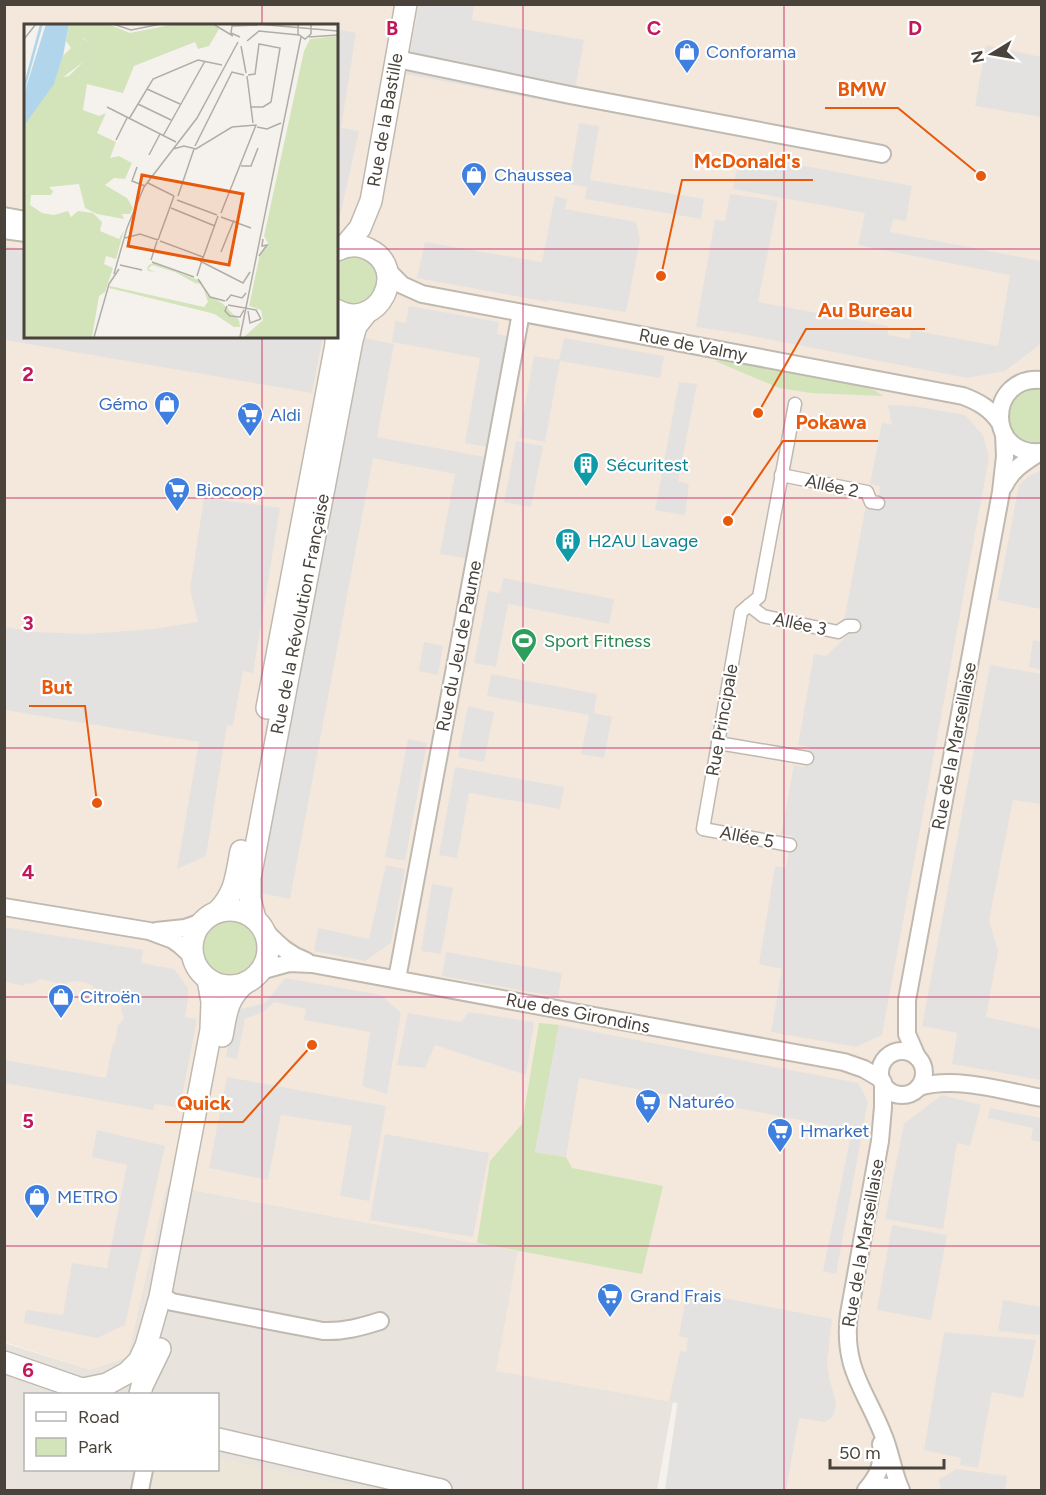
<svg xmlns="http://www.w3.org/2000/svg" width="1046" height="1495" viewBox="0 0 1046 1495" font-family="Figtree,sans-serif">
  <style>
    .residential { fill: #e8e3dc }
    .commercial { fill: #f3e8db; fill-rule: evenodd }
    .education { fill: #ece6d9 }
    .green { fill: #d3e4bb }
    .parking { fill: #e4e2e0 }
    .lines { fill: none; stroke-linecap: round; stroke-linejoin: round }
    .pedestrian-casing { stroke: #bfb9b0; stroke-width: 15 }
    .minor-casing { stroke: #bfb9b0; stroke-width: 20 }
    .tertiary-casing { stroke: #bfb9b0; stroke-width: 24 }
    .pedestrian { stroke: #fff; stroke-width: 12 }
    .minor { stroke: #fff; stroke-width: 16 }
    .tertiary { stroke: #fff; stroke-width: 21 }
    .grid { fill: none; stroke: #c2185b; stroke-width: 1.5; stroke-opacity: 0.55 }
    .labels { text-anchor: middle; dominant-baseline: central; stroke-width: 4.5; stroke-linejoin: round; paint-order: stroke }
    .shop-label { font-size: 18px; fill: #366cbe; stroke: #fff; text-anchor: start }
    .street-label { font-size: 18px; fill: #49433b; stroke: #fff }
    .culture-label { font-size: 18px; fill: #0d838f; stroke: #fff; text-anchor: start }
    .leisure-label { font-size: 18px; fill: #27864d; stroke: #fff; text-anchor: start }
    .inset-road { fill: none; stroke: #b0aca6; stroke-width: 1.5 }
    .view { fill: #e8590c; fill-opacity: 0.15; stroke: #e8590c; stroke-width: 3 }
    .inset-edge { fill: none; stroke: #49433b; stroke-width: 3 }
    .grid-label { font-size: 20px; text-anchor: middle; font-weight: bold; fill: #c2185b; stroke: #fff; stroke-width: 4.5; stroke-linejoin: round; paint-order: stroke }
    .leader { fill: none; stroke: #e8590c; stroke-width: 2 }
    .callout-dot { fill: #e8590c; stroke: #fff; stroke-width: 2 }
    .callout-label { font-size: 20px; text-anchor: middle; font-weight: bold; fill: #e8590c; stroke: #fff; stroke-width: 4.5; stroke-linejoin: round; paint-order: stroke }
  </style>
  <rect width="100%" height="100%" fill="#f5f2ed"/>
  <polygon class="residential" points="166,1185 518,1251 497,1370 673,1402 657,1490 357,1490 218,1459 218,1394 26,1394 26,1470 154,1470 150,1490 5,1490 4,1343 91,1370"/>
  <path class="commercial" d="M 5,5 L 1041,5 L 1041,1490 L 665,1490 L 677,1403 L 496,1371 L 518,1251 L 167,1185 L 128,1357 L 91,1370 L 5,1342 ZM 26,26 L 336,26 L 336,336 L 26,336 Z"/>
  <polygon class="education" points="218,1458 372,1490 150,1490 154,1470 218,1470"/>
  <g class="green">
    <path d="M 354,256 C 399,262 369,326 336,296 L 336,264 L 346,257 Z"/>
    <polygon points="724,360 860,385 876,391 883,396 811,393 779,388 715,361"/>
    <path d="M 1037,389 L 1042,390 L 1041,444 C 1037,444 1031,445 1027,444 C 999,436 1001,391 1037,389 Z"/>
    <circle cx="230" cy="948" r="27"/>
    <polygon points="539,1023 559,1025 535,1152 566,1157 572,1168 663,1186 642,1274 477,1243 490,1161 522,1124"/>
  </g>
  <g class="parking">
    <polygon points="419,5 474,5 472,20 584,40 572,106 406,74"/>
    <polygon points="336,29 356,33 341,128 359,131 340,216 336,218"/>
    <polygon points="986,45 1041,57 1041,117 975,106"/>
    <polygon points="579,123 599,126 590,180 704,199 701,219 585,199 587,187 569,184"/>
    <polygon points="740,154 912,186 906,221 893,219 890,232 1041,261 1042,341 1038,346 1005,371 967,378 737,333 696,327 715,220 725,221 730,194 778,201 758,302 888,326 888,335 910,339 911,330 998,346 1010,275 858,245 865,213 733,189"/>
    <polygon points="555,196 567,199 565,209 636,222 640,239 626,312 549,300 548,302 417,278 425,242 542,262"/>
    <polygon points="4,246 25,249 26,336 322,336 323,337 312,393 5,340"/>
    <polygon points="409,306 499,322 497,334 507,336 487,447 465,443 480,358 392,342 395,321 406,323"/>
    <polygon points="360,337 394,344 377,437 485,457 465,558 440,554 455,474 373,458 290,899 256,892"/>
    <polygon points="564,338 664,356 660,378 560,361 545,442 519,437 534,356 559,360"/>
    <polygon points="679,382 697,384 678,481 689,484 685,515 655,510"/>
    <polygon points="888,405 913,406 965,415 983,435 989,458 882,1035 856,1047 771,1032 782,969 759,964 775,866 786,868 792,836 781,834 794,765 805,767 809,747 798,745 814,654 826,656 852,631 844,621 866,505 878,503 880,486 870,484 882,423 892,425"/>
    <polygon points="516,441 543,446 531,507 504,502"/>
    <polygon points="1041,470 1042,470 1041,609 997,600 1019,485 1029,476"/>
    <polygon points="204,498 280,508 253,673 243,671 233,726 227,725 206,856 177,869 199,742 5,710 5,627 35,632 86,634 154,629 198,622 190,589"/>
    <polygon points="503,578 614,599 609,624 508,604 496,667 474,663 488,591 500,593"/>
    <polygon points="1033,640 1041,642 1041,670 1029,667"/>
    <polygon points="424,642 443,646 438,675 419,671"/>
    <polygon points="990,665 1041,674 1041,804 1013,800 989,920 998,951 986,1017 1041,1029 1041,1080 952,1064 957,1033 922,1026"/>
    <polygon points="491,674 597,694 594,713 612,717 604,758 581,754 589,715 487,696"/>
    <polygon points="468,706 494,712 484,762 458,757"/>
    <polygon points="408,739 427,743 405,861 385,857"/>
    <polygon points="455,767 564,787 560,809 469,793 457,858 439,855"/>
    <polygon points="386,865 405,869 391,943 365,961 314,951 318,928 369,939"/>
    <polygon points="432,884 453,888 441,954 421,951"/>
    <polygon points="4,927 143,950 141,963 174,969 188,988 188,998 185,1017 197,1019 180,1108 155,1104 153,1110 5,1083 5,1060 106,1078 113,1043 115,1043 118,1025 120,1024 124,1018 121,1010 123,995 97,990 91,985 84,982 73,981 63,984 39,979 34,983 24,984 24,986 5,982"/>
    <polygon points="446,952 562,973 558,997 442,976"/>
    <polygon points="285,978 381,995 401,1013 387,1094 362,1086 370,1032 304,1020 306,1009 274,1002 263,1012 245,1019 237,1059 226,1057 234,1011 265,1003"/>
    <polygon points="469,1012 534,1022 526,1075 435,1045 425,1068 397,1065 408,1013 461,1022"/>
    <polygon points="559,1025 858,1083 868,1101 836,1274 823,1271 852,1130 579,1078 566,1157 535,1152"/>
    <polygon points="227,1077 386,1106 369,1201 340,1196 352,1126 281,1115 268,1180 209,1168"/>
    <polygon points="942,1095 981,1105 970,1146 957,1143 943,1229 885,1219 904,1124"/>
    <polygon points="990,1108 1041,1118 1041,1142 1031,1140 1033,1128 988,1118"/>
    <polygon points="97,1130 165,1146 125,1325 97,1338 24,1323 26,1310 63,1315 72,1263 107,1268 127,1165 92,1157"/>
    <polygon points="385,1134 489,1153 473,1237 370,1220"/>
    <polygon points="892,1225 947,1235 931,1320 877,1310"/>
    <polygon points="687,1291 832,1319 827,1363 829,1378 836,1402 834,1414 830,1419 824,1422 799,1418 786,1490 665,1490 678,1403 669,1401 680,1351 686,1352 688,1338 679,1336"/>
    <polygon points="1003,1300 1041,1307 1041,1335 998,1331"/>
    <polygon points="944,1332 1036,1340 1023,1398 992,1392 978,1468 960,1465 961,1458 924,1450"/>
    <polygon points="957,1469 1007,1476 1005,1490 942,1490 938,1480"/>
  </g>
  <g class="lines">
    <defs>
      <g id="pedestrian">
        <polyline points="781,475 867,492 871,502 878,503"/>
        <polyline points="749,605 763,616 838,632 847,626 854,626"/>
        <polyline points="718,743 807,758"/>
        <polyline points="790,845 703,829 741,612 759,597 795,404"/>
      </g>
      <g id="minor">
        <polyline points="397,59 570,95 882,154"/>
        <polyline points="4,216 26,220"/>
        <polyline points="4,230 26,233"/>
        <path d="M 387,270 L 402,285 L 422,294 L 963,396 C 979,402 991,409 1000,423"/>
        <path d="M 1042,380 C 986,375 986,458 1042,452"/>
        <path d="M 1004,486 C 1012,469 1025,462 1040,452"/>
        <polyline points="4,907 149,931 173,940 180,945 193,957"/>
        <path d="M 264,930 C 278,944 287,954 306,961"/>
        <polyline points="156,931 185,928 202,922"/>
        <polyline points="260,971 289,963 312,964 844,1062 864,1069 881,1079"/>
        <polyline points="397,979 521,313"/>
        <circle cx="902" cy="1073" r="22"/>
        <polyline points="917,1057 907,1034 907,1000 1001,492 1005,456 1004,434"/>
        <path d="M 883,1082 L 883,1107 L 880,1141 L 849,1314 C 842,1369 866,1390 884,1437 C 891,1454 893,1473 901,1490"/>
        <path d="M 919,1087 C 956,1076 1004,1091 1042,1098"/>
        <path d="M 162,1289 L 164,1297 L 172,1302 L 323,1331 C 343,1332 361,1327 380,1321"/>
        <polyline points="140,1490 144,1470"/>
        <path d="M 866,1490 C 878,1476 884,1464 881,1444"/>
      </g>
      <g id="tertiary">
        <polyline points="345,246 360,228 371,201 406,4"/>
        <path d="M 336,310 C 379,333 410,268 368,249 C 358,244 347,245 337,250"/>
        <polyline points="267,708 336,344 336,328"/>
        <circle cx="230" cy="948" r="38"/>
        <path d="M 217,912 C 236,893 236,876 241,851"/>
        <polyline points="255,919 250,899 250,878 352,340 356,326 367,312"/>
        <path d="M 222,1036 C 226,1013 227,998 245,983"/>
        <polyline points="4,1362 96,1394"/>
        <polyline points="83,1389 107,1384 127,1373 139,1361 146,1346 160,1297 211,1030 212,1002 208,979"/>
        <polyline points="140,1394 142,1386 160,1349"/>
        <polyline points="218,1439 441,1490"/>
        <polyline points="870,1490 883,1489 891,1490"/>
      </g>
    </defs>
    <use href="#pedestrian" class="pedestrian-casing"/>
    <use href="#minor" class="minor-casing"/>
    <use href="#tertiary" class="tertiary-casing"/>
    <use href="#pedestrian" class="pedestrian"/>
    <use href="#minor" class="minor"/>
    <use href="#tertiary" class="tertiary"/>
  </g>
  <path class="grid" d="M 262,4 L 262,26M 523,4 L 523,1490M 784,4 L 784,1490M 4,249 L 26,249M 336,249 L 1042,249M 262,336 L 262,1490M 4,498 L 1042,498M 4,748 L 1042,748M 4,997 L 1042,997M 4,1246 L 1042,1246"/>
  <defs>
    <symbol id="shop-pin" viewBox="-11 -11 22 30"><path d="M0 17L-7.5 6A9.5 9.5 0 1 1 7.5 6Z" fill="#3f7fe0" stroke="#fff"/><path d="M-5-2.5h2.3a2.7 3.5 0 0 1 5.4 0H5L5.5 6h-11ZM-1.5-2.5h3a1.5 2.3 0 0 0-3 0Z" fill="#fff"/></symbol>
    <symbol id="supermarket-pin" viewBox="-11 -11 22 30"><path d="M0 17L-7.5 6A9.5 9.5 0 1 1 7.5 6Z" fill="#3f7fe0" stroke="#fff"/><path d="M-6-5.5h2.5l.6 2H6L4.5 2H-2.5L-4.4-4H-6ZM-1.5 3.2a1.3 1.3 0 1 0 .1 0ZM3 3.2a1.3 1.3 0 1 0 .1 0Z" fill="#fff"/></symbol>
    <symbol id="building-pin" viewBox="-11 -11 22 30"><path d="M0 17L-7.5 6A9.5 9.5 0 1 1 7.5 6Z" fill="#0f9aa8" stroke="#fff"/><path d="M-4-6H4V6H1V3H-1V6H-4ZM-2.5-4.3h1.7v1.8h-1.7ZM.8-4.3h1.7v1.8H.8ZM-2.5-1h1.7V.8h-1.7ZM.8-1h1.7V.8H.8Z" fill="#fff"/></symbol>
    <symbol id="stadium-pin" viewBox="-11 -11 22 30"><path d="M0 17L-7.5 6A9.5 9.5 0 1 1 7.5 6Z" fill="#2e9e5b" stroke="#fff"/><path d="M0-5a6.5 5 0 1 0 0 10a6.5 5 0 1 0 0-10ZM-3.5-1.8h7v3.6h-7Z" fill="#fff"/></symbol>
  </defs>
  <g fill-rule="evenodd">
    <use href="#shop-pin" x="672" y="37" width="30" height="40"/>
    <use href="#shop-pin" x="459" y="160" width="30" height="40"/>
    <use href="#shop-pin" x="152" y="389" width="30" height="40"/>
    <use href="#supermarket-pin" x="235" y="400" width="30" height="40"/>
    <use href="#building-pin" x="571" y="450" width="30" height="40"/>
    <use href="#supermarket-pin" x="162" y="475" width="30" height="40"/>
    <use href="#building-pin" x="553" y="526" width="30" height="40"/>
    <use href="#stadium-pin" x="509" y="626" width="30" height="40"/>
    <use href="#shop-pin" x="46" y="982" width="30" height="40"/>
    <use href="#supermarket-pin" x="633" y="1087" width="30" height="40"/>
    <use href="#supermarket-pin" x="765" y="1116" width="30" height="40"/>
    <use href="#shop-pin" x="22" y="1182" width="30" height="40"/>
    <use href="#supermarket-pin" x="595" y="1281" width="30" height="40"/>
  </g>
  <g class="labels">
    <g class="shop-label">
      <text x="706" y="52">Conforama</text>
      <text x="494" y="175">Chaussea</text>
      <text x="148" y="404" text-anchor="end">Gémo</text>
      <text x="270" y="415">Aldi</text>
      <text x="196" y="490">Biocoop</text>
      <text x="80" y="997">Citroën</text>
      <text x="668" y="1102">Naturéo</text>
      <text x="800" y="1131">Hmarket</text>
      <text x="57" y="1197">METRO</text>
      <text x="630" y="1296">Grand Frais</text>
    </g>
    <g class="street-label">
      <text transform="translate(385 120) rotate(-80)">Rue de la Bastille</text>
      <text transform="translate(693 345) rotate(11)">Rue de Valmy</text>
      <text transform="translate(832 486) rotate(12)">Allée 2</text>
      <text transform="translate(300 614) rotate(-79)">Rue de la Révolution Française</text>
      <text transform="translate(800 624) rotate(12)">Allée 3</text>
      <text transform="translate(459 646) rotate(-79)">Rue du Jeu de Paume</text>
      <text transform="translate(722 720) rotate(-80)">Rue Principale</text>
      <text transform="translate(954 746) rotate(-79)">Rue de la Marseillaise</text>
      <text transform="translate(747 837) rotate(11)">Allée 5</text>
      <text transform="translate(578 1013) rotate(11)">Rue des Girondins</text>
      <text transform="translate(863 1243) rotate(-80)">Rue de la Marseillaise</text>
    </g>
    <g class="culture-label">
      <text x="606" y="465">Sécuritest</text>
      <text x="588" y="541">H2AU Lavage</text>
    </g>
    <g class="leisure-label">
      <text x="544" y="641">Sport Fitness</text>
    </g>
  </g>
  <g transform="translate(24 24)">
    <rect width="314" height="314" fill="#f5f2ed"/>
    <path d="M 45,0 L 53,0 L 60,15 L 69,22 L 66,25 L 56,19 L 63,35 L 30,60 L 39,32 L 47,24 L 42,17 ZM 129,239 L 177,257 L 183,271 L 198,279 L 215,296 L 216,303 L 210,303 L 180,283 L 184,278 L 178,260 L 171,259 L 170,266 L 171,259 L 151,248 L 128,241 L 124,245 L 131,248 L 124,247 L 123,244 L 125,241 Z" fill="#d3e4bb"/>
    <path d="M 53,0 L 84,0 L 106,9 L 151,0 L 187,0 L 195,5 L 185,22 L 174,25 L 171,18 L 110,42 L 99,69 L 63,60 L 59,86 L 75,92 L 82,89 L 73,109 L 92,118 L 86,134 L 95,132 L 108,139 L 101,155 L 90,154 L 81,161 L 103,174 L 109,184 L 106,190 L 98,190 L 100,195 L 73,190 L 61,184 L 55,160 L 25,163 L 29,167 L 27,171 L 7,171 L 6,181 L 18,189 L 30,191 L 44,187 L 47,193 L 54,187 L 69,189 L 78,198 L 76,207 L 95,215 L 100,206 L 92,235 L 82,232 L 80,240 L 89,244 L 81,268 L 75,272 L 68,313 L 0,313 L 0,102 L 33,54 L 45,52 L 62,35 L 51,26 L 57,19 L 69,23 L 55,9 ZM 313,12 L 313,313 L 220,313 L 239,296 L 237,286 L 225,282 L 236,230 L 244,219 L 240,212 L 280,27 L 286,15 ZM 86,262 L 180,283 L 195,291 L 85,264 Z" fill="#d3e4bb"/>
    <path d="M 16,0 L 19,0 L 0,69 L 0,60 ZM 22,0 L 45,0 L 39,32 L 30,60 L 0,102 L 0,70 Z" fill="#b1d5ea"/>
    <path class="inset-road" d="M 89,0 L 107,6 L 137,0M 189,0 L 209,12M 232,0 L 314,7M 274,0 L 274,10 L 281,15 L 287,10 L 287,0M 216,13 L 207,9 L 208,2 L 234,1M 285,13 L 314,11M 0,15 L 12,0M 223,17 L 235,7 L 275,11M 217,22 L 222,49M 224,51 L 231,50 L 235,20 L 256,24 L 247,78 L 239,83 L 226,83M 223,52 L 229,99M 123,65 L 156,80M 114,80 L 147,96M 83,83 L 152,118M 105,95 L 129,55 L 174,36 L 198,41M 233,103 L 243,105 L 257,99M 139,112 L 181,37M 92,116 L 103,94M 171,122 L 208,48 L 220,51M 149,125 L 160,122 L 172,125 L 208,103 L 232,101 L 197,189M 125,131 L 136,110M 217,142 L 227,142 L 234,124M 113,143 L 108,157 L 121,162M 124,159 L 150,172M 154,172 L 170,125M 153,176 L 193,191M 147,184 L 191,202M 197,193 L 227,204M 101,214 L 116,210 L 134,216M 134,216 L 150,172M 136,217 L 179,233 L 173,252M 197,228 L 210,196M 235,232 L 243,221 L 238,222 L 239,215M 179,234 L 194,192M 127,236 L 133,217M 176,237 L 219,259 L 226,248M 128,238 L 170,253M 96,241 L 118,246M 90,250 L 103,204 L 120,163 L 173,94 L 214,18M 174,255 L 186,273 L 201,277M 202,277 L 207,271 L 218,274 L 222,269M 204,281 L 232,286 L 237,295M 203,282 L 201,287 L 206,292 L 216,293 L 220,286M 224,287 L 226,299 L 237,295M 70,313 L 85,260 L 95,245M 216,313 L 277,13"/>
    <path class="view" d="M 118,151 L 219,170 L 205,241 L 104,222 Z"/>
    <rect width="314" height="314" class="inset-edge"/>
  </g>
  <g class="grid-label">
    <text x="392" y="35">B</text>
    <text x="654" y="35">C</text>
    <text x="915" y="35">D</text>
    <text x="28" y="381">2</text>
    <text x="28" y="630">3</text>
    <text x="28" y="879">4</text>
    <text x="28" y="1128">5</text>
    <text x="28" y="1377">6</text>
  </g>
  <path class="leader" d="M981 176L898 108H825M661 276L682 180H813M758 413L806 329H925M728 521L783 441H878M97 803L85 706H29M312 1045L243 1122H165"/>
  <g class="callout-dot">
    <circle cx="981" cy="176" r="6"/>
    <circle cx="661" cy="276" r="6"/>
    <circle cx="758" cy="413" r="6"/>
    <circle cx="728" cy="521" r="6"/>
    <circle cx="97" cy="803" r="6"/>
    <circle cx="312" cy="1045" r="6"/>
  </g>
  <g class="callout-label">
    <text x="862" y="96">BMW</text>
    <text x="747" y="168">McDonald's</text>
    <text x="865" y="317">Au Bureau</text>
    <text x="831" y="429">Pokawa</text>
    <text x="57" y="694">But</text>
    <text x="204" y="1110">Quick</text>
  </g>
  <rect width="1046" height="1495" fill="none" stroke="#49433b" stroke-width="12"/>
  <rect x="24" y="1393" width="195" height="78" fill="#ffffff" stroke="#b6b4b1" stroke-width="1.5"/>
  <rect x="36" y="1412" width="30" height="9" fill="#ffffff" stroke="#b6b4b1" stroke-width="1.5"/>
  <text x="78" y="1423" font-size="18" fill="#49433b">Road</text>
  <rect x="36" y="1438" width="30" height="18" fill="#d3e4bb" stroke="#b6b4b1" stroke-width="1.5"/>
  <text x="78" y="1453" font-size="18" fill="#49433b">Park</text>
  <g transform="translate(992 54) rotate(259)" stroke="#ffffff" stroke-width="4.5" paint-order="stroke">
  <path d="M0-4.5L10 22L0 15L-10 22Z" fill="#49433b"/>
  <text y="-9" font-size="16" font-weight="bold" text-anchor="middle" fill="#49433b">N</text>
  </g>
  <path d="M830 1459v9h114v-9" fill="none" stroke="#49433b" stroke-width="3"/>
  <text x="839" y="1459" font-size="18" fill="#49433b" stroke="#ffffff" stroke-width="4.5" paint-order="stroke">50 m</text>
</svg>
